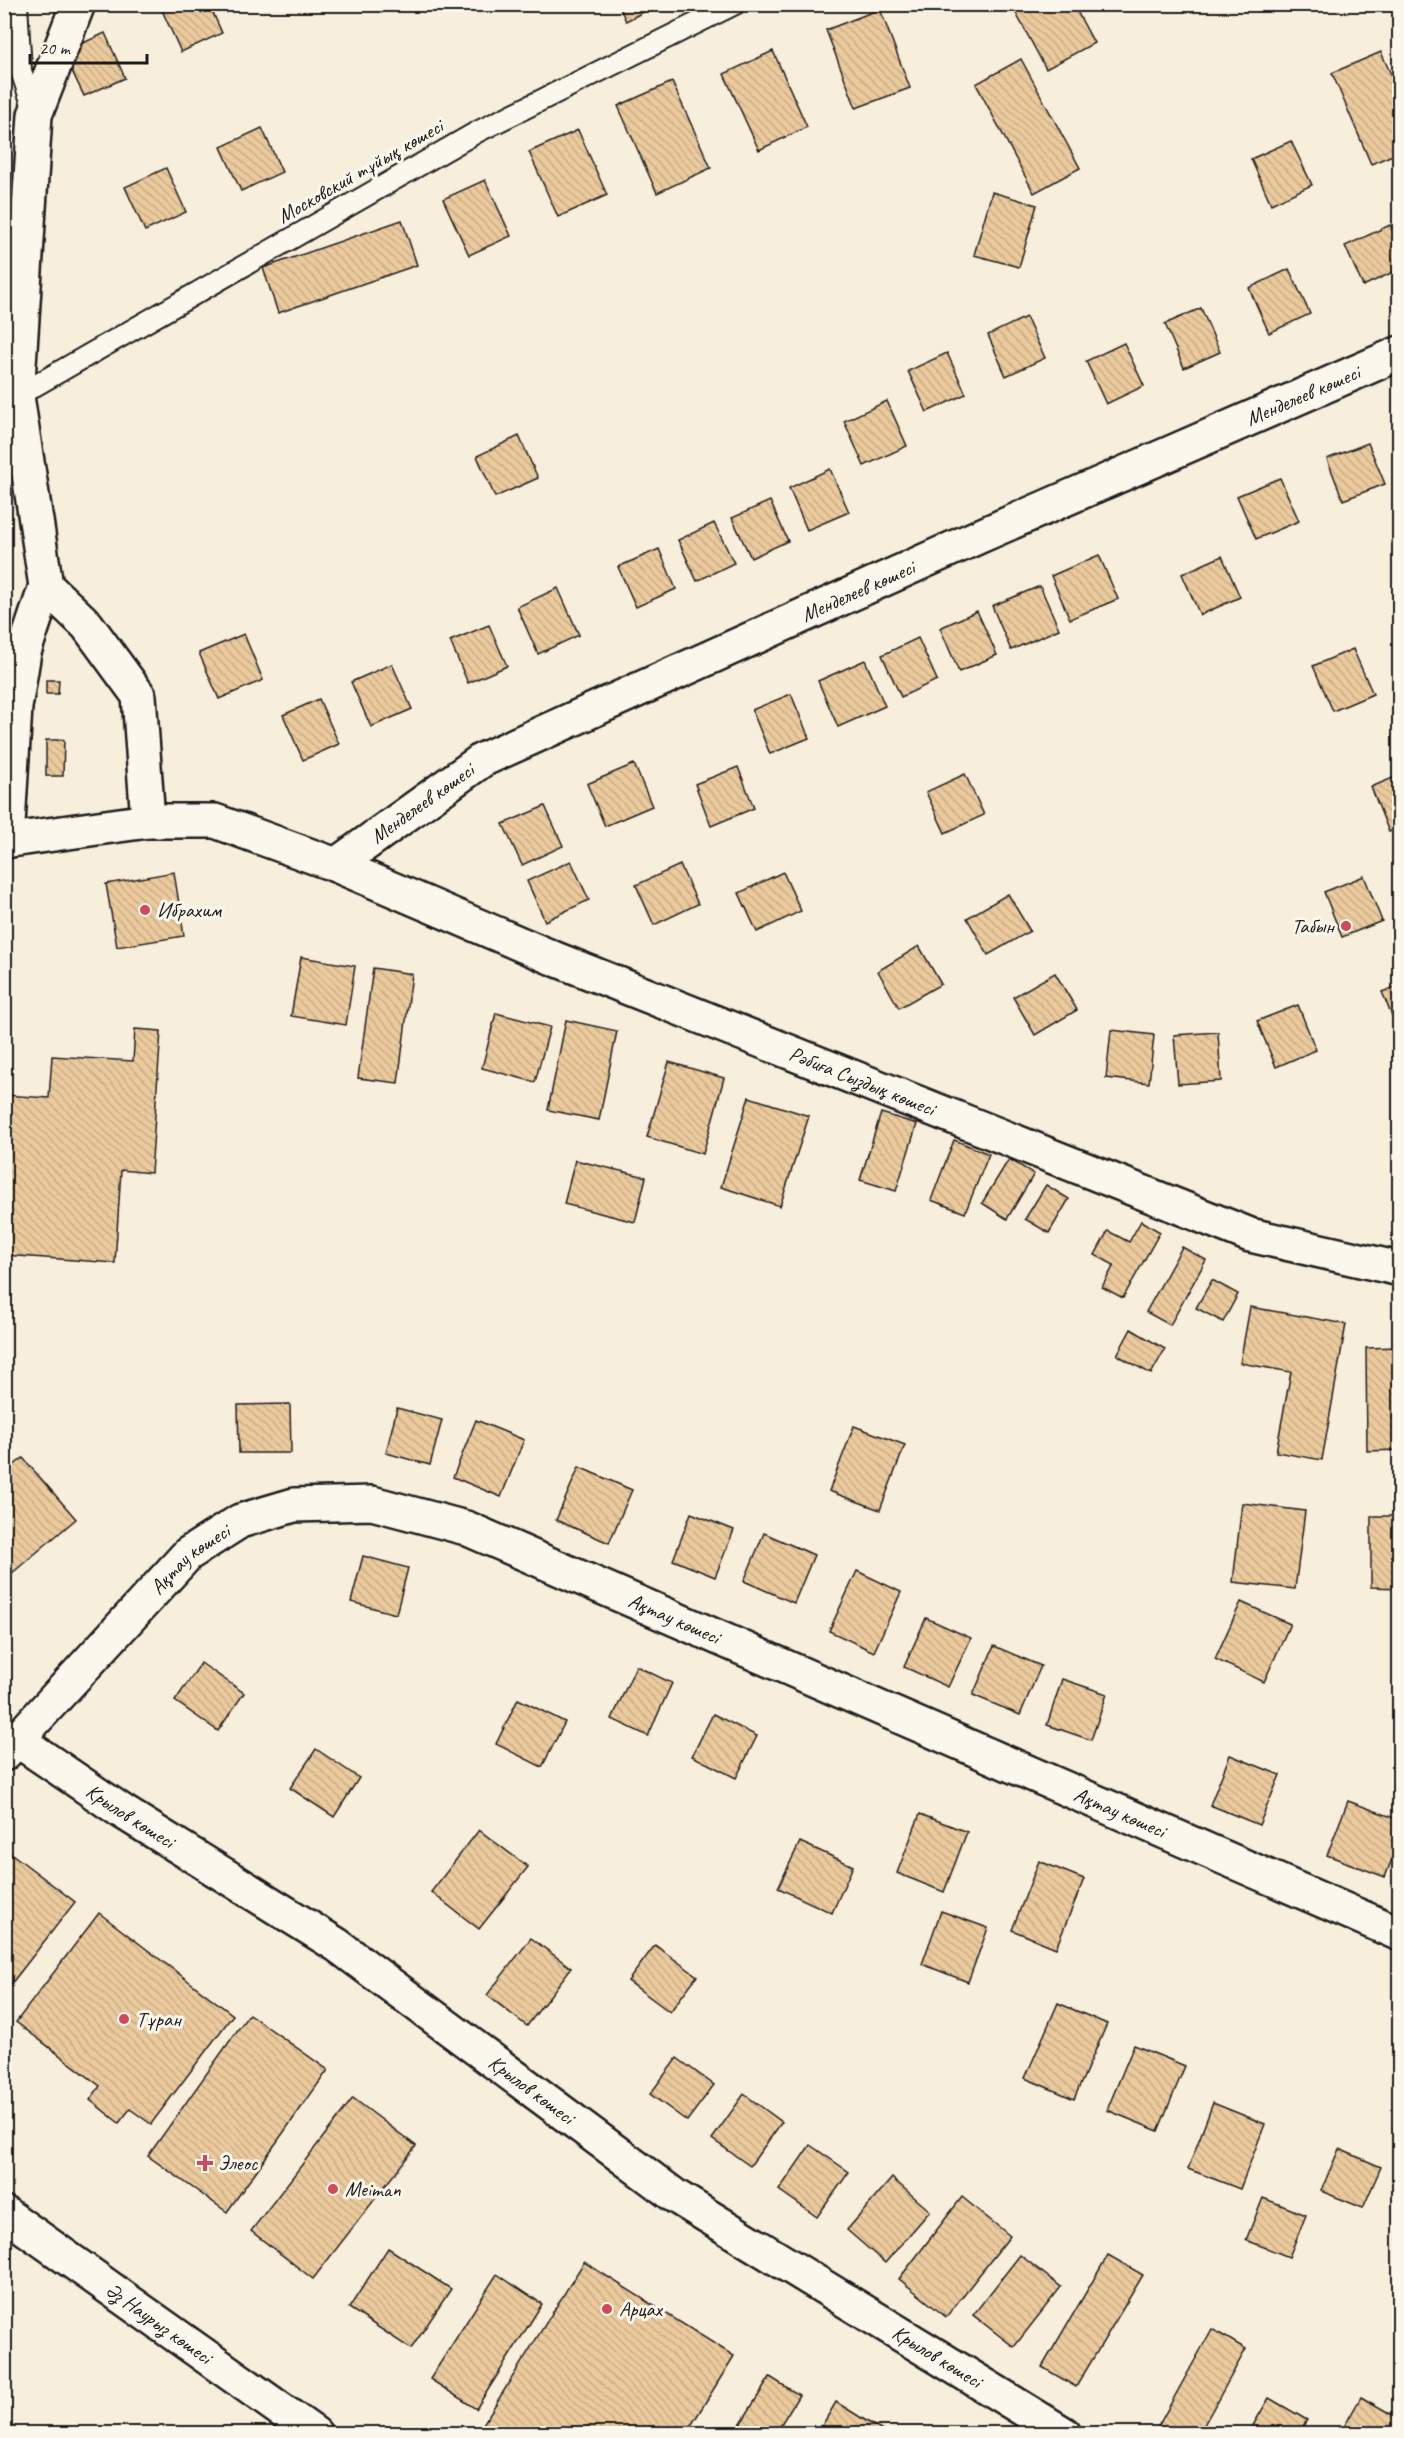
<svg xmlns="http://www.w3.org/2000/svg" width="1404" height="2438" viewBox="0 0 1404 2438" font-family="Caveat,sans-serif">
  <style>
    .building { fill: url(#building-back-hatch); stroke: #1c1c1c; stroke-width: 1.5 }
    .lines { fill: none; stroke-linecap: round; stroke-linejoin: round }
    .service-casing { stroke: #1c1c1c; stroke-width: 24 }
    .minor-casing { stroke: #1c1c1c; stroke-width: 38 }
    .tertiary-casing { stroke: #1c1c1c; stroke-width: 38 }
    .secondary-casing { stroke: #1c1c1c; stroke-width: 38 }
    .service { stroke: #fbf7ec; stroke-width: 20 }
    .minor { stroke: #fbf7ec; stroke-width: 33 }
    .tertiary { stroke: #fbf7ec; stroke-width: 33 }
    .secondary { stroke: #fbf7ec; stroke-width: 33 }
    .poi-dot { fill: #d1495b; stroke: #fbf7ec; stroke-width: 2 }
    .labels { text-anchor: middle; dominant-baseline: central; stroke-width: 6; stroke-linejoin: round; paint-order: stroke }
    .street-label { font-size: 21px; fill: #1c1c1c; stroke: #fbf7ec }
    .poi-label { font-size: 21px; fill: #1c1c1c; stroke: #fbf7ec; text-anchor: start }
  </style>
  <defs>
    <pattern id="building-back-hatch" width="6" height="6" patternUnits="userSpaceOnUse" patternTransform="scale(1.5)"><rect width="6" height="6" fill="#ebca9d"/><path d="M-1 5l2 2M0 0l6 6M5-1l2 2" fill="none" stroke="#c9ad87"/></pattern>
  </defs>
  <rect width="100%" height="100%" fill="#f8eedc"/>
  <filter id="ink" filterUnits="userSpaceOnUse"><feTurbulence type="fractalNoise" baseFrequency=".0167" numOctaves="2"/><feDisplacementMap in="SourceGraphic" scale="12" xChannelSelector="R" yChannelSelector="G"/><feConvolveMatrix kernelMatrix="1 2 1 2 8 2 1 2 1" color-interpolation-filters="sRGB"/></filter>
  <g filter="url(#ink)">
    <g class="building">
      <polygon points="168,4 209,4 222,33 181,52 161,8"/>
      <polygon points="618,4 659,4 626,21"/>
      <polygon points="1011,4 1073,4 1094,43 1046,69"/>
      <polygon points="880,9 910,88 856,108 826,30"/>
      <polygon points="105,33 125,78 84,96 63,52"/>
      <polygon points="773,51 807,127 759,150 724,74"/>
      <polygon points="1381,52 1400,95 1400,152 1371,164 1332,73"/>
      <polygon points="1021,59 1080,168 1034,193 976,84"/>
      <polygon points="672,82 711,168 657,193 618,106"/>
      <polygon points="262,128 282,172 241,191 221,147"/>
      <polygon points="578,130 607,195 558,217 529,152"/>
      <polygon points="1291,141 1312,185 1271,204 1251,159"/>
      <polygon points="166,168 186,212 145,231 125,187"/>
      <polygon points="485,180 511,236 469,255 443,199"/>
      <polygon points="992,192 1037,205 1019,267 974,255"/>
      <polygon points="402,220 417,265 278,313 263,268"/>
      <polygon points="1390,225 1400,245 1400,269 1363,286 1345,246"/>
      <polygon points="1289,269 1310,314 1269,333 1249,288"/>
      <polygon points="1201,308 1220,352 1184,368 1165,324"/>
      <polygon points="1026,317 1045,358 1006,376 988,335"/>
      <polygon points="1124,343 1144,386 1106,404 1086,361"/>
      <polygon points="947,353 966,394 927,412 908,371"/>
      <polygon points="887,401 907,446 864,466 844,421"/>
      <polygon points="519,436 538,478 495,497 477,456"/>
      <polygon points="1368,443 1385,484 1343,500 1327,459"/>
      <polygon points="830,469 849,512 807,530 789,488"/>
      <polygon points="1280,478 1299,521 1256,539 1237,496"/>
      <polygon points="770,501 788,541 751,558 732,518"/>
      <polygon points="714,523 734,563 697,581 678,540"/>
      <polygon points="659,549 676,589 636,607 618,567"/>
      <polygon points="1099,555 1118,599 1070,619 1051,576"/>
      <polygon points="1222,556 1240,597 1200,615 1182,574"/>
      <polygon points="1040,586 1059,629 1011,650 992,606"/>
      <polygon points="558,588 579,635 538,654 517,607"/>
      <polygon points="977,611 997,655 959,672 940,628"/>
      <polygon points="489,625 507,666 468,683 450,641"/>
      <polygon points="244,634 263,680 219,699 199,653"/>
      <polygon points="918,638 937,680 901,697 882,655"/>
      <polygon points="1353,649 1373,694 1333,711 1313,666"/>
      <polygon points="865,660 885,706 838,727 818,681"/>
      <polygon points="392,664 412,709 371,727 351,682"/>
      <polygon points="46,680 59,680 58,694 46,694"/>
      <polygon points="791,694 809,738 770,754 752,710"/>
      <polygon points="319,699 339,744 303,760 283,715"/>
      <polygon points="46,740 64,740 63,776 46,776"/>
      <polygon points="634,764 652,806 605,826 587,784"/>
      <polygon points="738,767 754,808 711,826 695,784"/>
      <polygon points="965,774 984,815 945,833 926,792"/>
      <polygon points="1400,775 1400,828 1389,832 1371,787"/>
      <polygon points="545,806 563,846 522,865 503,824"/>
      <polygon points="571,861 589,900 545,921 527,881"/>
      <polygon points="680,865 698,904 654,925 636,885"/>
      <polygon points="174,872 184,936 117,947 106,884"/>
      <polygon points="783,872 801,911 757,932 739,893"/>
      <polygon points="1364,876 1382,921 1342,937 1324,892"/>
      <polygon points="1008,894 1030,931 988,955 967,918"/>
      <polygon points="919,946 941,984 899,1008 878,971"/>
      <polygon points="301,957 355,966 346,1025 291,1016"/>
      <polygon points="373,968 412,974 398,1083 358,1078"/>
      <polygon points="1055,973 1077,1010 1035,1035 1013,997"/>
      <polygon points="1400,985 1400,1035 1382,992"/>
      <polygon points="1298,1005 1316,1050 1276,1067 1257,1021"/>
      <polygon points="496,1013 550,1027 535,1082 482,1068"/>
      <polygon points="566,1020 617,1031 599,1120 548,1110"/>
      <polygon points="135,1029 161,1031 151,1173 121,1170 115,1263 4,1255 4,1095 49,1098 52,1056 133,1061"/>
      <polygon points="1111,1030 1154,1035 1149,1083 1106,1078"/>
      <polygon points="1218,1032 1221,1081 1178,1084 1174,1035"/>
      <polygon points="669,1062 724,1078 703,1154 647,1137"/>
      <polygon points="749,1097 809,1116 780,1206 721,1187"/>
      <polygon points="881,1113 917,1124 896,1191 860,1180"/>
      <polygon points="954,1140 989,1154 965,1213 931,1200"/>
      <polygon points="1009,1159 1034,1174 1007,1219 982,1203"/>
      <polygon points="575,1160 646,1177 635,1222 564,1204"/>
      <polygon points="1046,1185 1069,1199 1049,1233 1025,1219"/>
      <polygon points="1141,1221 1160,1232 1123,1298 1102,1287 1114,1265 1095,1255 1108,1231 1129,1242"/>
      <polygon points="1182,1247 1206,1260 1170,1325 1146,1312"/>
      <polygon points="1212,1280 1238,1294 1223,1322 1196,1308"/>
      <polygon points="1250,1307 1346,1324 1322,1460 1276,1452 1291,1372 1240,1363"/>
      <polygon points="1131,1329 1165,1349 1151,1374 1117,1355"/>
      <polygon points="1400,1347 1400,1450 1367,1451 1366,1348"/>
      <polygon points="290,1404 291,1453 239,1453 238,1405"/>
      <polygon points="397,1408 442,1420 430,1465 386,1453"/>
      <polygon points="476,1420 524,1440 501,1497 453,1477"/>
      <polygon points="854,1426 905,1445 880,1510 829,1491"/>
      <polygon points="23,1458 76,1519 4,1580 4,1473"/>
      <polygon points="579,1467 632,1490 609,1543 556,1520"/>
      <polygon points="1242,1503 1305,1511 1295,1589 1233,1582"/>
      <polygon points="691,1513 734,1530 715,1577 673,1560"/>
      <polygon points="1371,1516 1400,1516 1400,1588 1371,1587"/>
      <polygon points="764,1533 814,1555 794,1603 744,1581"/>
      <polygon points="363,1556 408,1568 396,1614 351,1602"/>
      <polygon points="857,1571 901,1592 874,1652 829,1631"/>
      <polygon points="1241,1602 1290,1624 1264,1682 1215,1659"/>
      <polygon points="926,1618 971,1638 948,1687 904,1667"/>
      <polygon points="994,1646 1041,1666 1020,1715 973,1695"/>
      <polygon points="201,1663 244,1693 218,1731 175,1701"/>
      <polygon points="636,1666 672,1683 648,1736 612,1719"/>
      <polygon points="1062,1679 1107,1694 1091,1740 1047,1725"/>
      <polygon points="518,1699 565,1722 542,1767 496,1744"/>
      <polygon points="713,1714 757,1736 736,1778 692,1756"/>
      <polygon points="316,1749 359,1778 334,1817 290,1788"/>
      <polygon points="1230,1755 1280,1775 1259,1825 1210,1805"/>
      <polygon points="1348,1801 1400,1820 1400,1839 1385,1877 1327,1855"/>
      <polygon points="920,1814 967,1832 944,1892 897,1873"/>
      <polygon points="479,1830 528,1867 479,1929 431,1892"/>
      <polygon points="800,1842 853,1866 832,1913 778,1888"/>
      <polygon points="4,1848 75,1902 4,1993"/>
      <polygon points="1039,1861 1084,1879 1056,1948 1012,1930"/>
      <polygon points="941,1911 988,1928 968,1982 922,1964"/>
      <polygon points="99,1913 233,2015 151,2124 130,2109 119,2123 90,2100 100,2086 16,2022"/>
      <polygon points="531,1938 571,1968 527,2026 487,1995"/>
      <polygon points="655,1945 697,1976 670,2012 628,1981"/>
      <polygon points="1058,2003 1107,2024 1074,2099 1025,2078"/>
      <polygon points="249,2014 328,2070 227,2212 148,2156"/>
      <polygon points="1134,2045 1185,2066 1158,2131 1107,2110"/>
      <polygon points="677,2058 714,2085 687,2121 650,2094"/>
      <polygon points="744,2094 782,2122 750,2166 712,2139"/>
      <polygon points="353,2098 416,2146 313,2279 251,2231"/>
      <polygon points="1213,2103 1265,2124 1240,2189 1188,2169"/>
      <polygon points="810,2145 849,2172 817,2217 779,2190"/>
      <polygon points="1339,2149 1381,2167 1363,2208 1321,2191"/>
      <polygon points="892,2178 930,2211 885,2263 847,2230"/>
      <polygon points="962,2197 1010,2236 946,2317 899,2279"/>
      <polygon points="1263,2198 1306,2215 1289,2257 1246,2240"/>
      <polygon points="388,2248 451,2289 411,2349 349,2308"/>
      <polygon points="1020,2255 1061,2287 1014,2347 973,2315"/>
      <polygon points="1108,2255 1143,2275 1076,2387 1042,2367"/>
      <polygon points="584,2262 734,2356 686,2434 477,2434"/>
      <polygon points="497,2274 542,2304 476,2409 430,2379"/>
      <polygon points="1212,2329 1246,2349 1199,2434 1154,2434"/>
      <polygon points="770,2377 799,2395 775,2434 734,2434"/>
      <polygon points="1361,2397 1400,2419 1393,2434 1340,2434"/>
      <polygon points="1269,2398 1307,2420 1298,2434 1248,2434"/>
      <polygon points="836,2402 884,2432 884,2434 817,2434"/>
    </g>
    <g class="lines">
      <defs>
        <g id="service">
          <polyline points="17,4 21,71 35,113"/>
          <polyline points="17,396 477,132 735,4"/>
        </g>
        <g id="minor">
          <polyline points="78,4 35,115 17,396 46,586 87,625 139,696 148,821"/>
          <polyline points="7,841 15,707 24,652 46,586"/>
          <path id="s1" d="M 336,865 L 482,760 L 980,536 L 1400,353"/>
          <path id="s2" d="M 4,1737 L 16,1739 L 123,1812 L 337,1945 L 675,2196 L 1064,2434"/>
          <path id="s3" d="M 4,1754 L 188,1554 L 240,1521 L 294,1505 L 372,1503 L 466,1528 L 1400,1934"/>
        </g>
        <g id="tertiary">
          <path id="s4" d="M 4,841 L 148,821 L 215,821 L 336,865 L 553,958 L 1250,1235 L 1400,1269"/>
        </g>
        <g id="secondary">
          <path id="s5" d="M 4,2213 L 315,2434"/>
        </g>
      </defs>
      <use href="#service" class="service-casing"/>
      <use href="#minor" class="minor-casing"/>
      <use href="#tertiary" class="tertiary-casing"/>
      <use href="#secondary" class="secondary-casing"/>
      <use href="#service" class="service"/>
      <use href="#minor" class="minor"/>
      <use href="#tertiary" class="tertiary"/>
      <use href="#secondary" class="secondary"/>
    </g>
  </g>
  <g class="poi-dot">
    <circle cx="145" cy="910" r="6"/>
    <circle cx="1346" cy="926" r="6"/>
    <circle cx="124" cy="2019" r="6"/>
    <path d="M202 2154h6v6h6v6h-6v6h-6v-6h-6v-6h6z"/>
    <circle cx="333" cy="2189" r="6"/>
    <circle cx="607" cy="2309" r="6"/>
  </g>
  <g class="labels">
    <g class="street-label">
      <text transform="translate(360 171) rotate(-30)">Московский тұйық көшесі</text>
      <text stroke="none"><textPath href="#s1" startOffset="1078">Менделеев көшесі</textPath></text>
      <text stroke="none"><textPath href="#s1" startOffset="592">Менделеев көшесі</textPath></text>
      <text stroke="none"><textPath href="#s1" startOffset="106">Менделеев көшесі</textPath></text>
      <text stroke="none"><textPath href="#s4" startOffset="910">Рәбиға Сыздық көшесі</textPath></text>
      <text stroke="none"><textPath href="#s3" startOffset="270">Ақтау көшесі</textPath></text>
      <text stroke="none"><textPath href="#s3" startOffset="792">Ақтау көшесі</textPath></text>
      <text stroke="none"><textPath href="#s3" startOffset="1278">Ақтау көшесі</textPath></text>
      <text stroke="none"><textPath href="#s2" startOffset="150">Крылов көшесі</textPath></text>
      <text stroke="none"><textPath href="#s2" startOffset="636">Крылов көшесі</textPath></text>
      <text stroke="none"><textPath href="#s5" startOffset="190">Әз Наурыз көшесі</textPath></text>
      <text stroke="none"><textPath href="#s2" startOffset="1122">Крылов көшесі</textPath></text>
    </g>
    <g class="poi-label">
      <text x="157" y="910">Ибрахим</text>
      <text x="1334" y="926" text-anchor="end">Табын</text>
      <text x="136" y="2019">Тұран</text>
      <text x="218" y="2163">Элеос</text>
      <text x="345" y="2189">Meiman</text>
      <text x="619" y="2309">Арцах</text>
    </g>
  </g>
  <rect width="1404" height="2438" fill="none" stroke="#fbf7ec" stroke-width="24"/>
  <rect x="12" y="12" width="1380" height="2414" fill="none" stroke="#1c1c1c" stroke-width="2" filter="url(#ink)"/>
  <path d="M30 54v9h117v-9" fill="none" stroke="#1c1c1c" stroke-width="3"/>
  <text x="39" y="54" font-size="18" fill="#1c1c1c" stroke="#fbf7ec" stroke-width="4.5" paint-order="stroke">20 m</text>
</svg>
